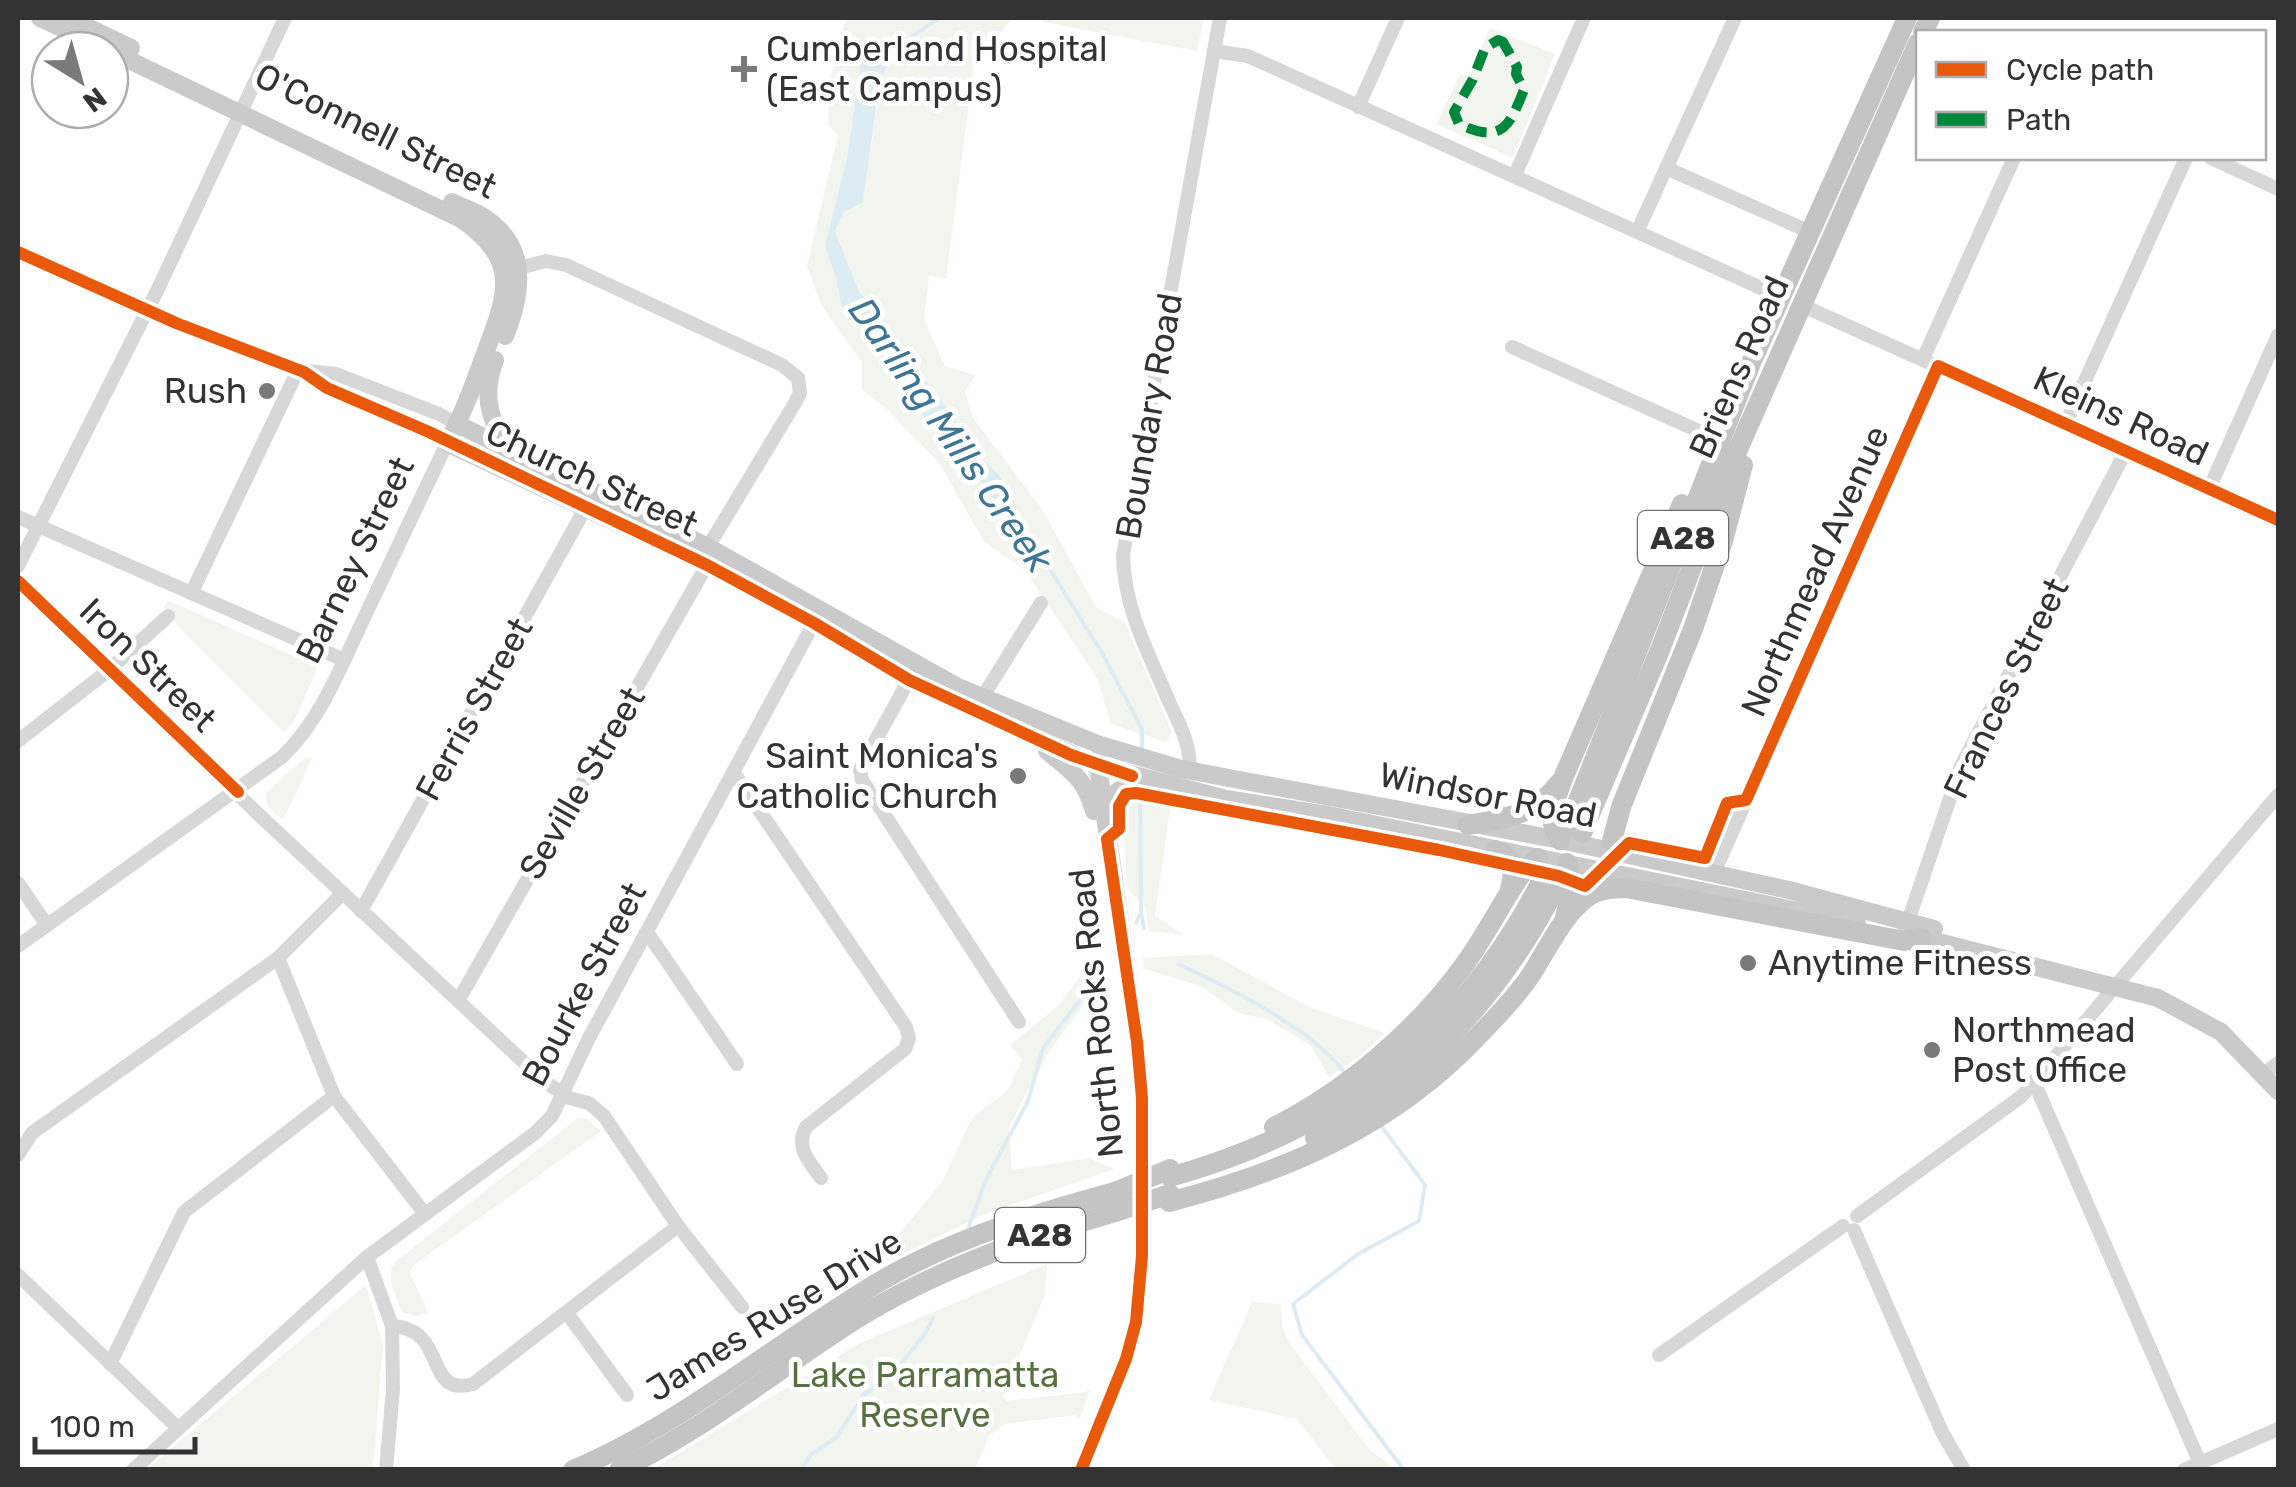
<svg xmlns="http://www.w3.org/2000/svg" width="2296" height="1487" viewBox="0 0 2296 1487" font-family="Rubik,sans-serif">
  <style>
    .green { fill: #f1f5ed; fill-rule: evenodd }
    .water { fill: #ddebf3 }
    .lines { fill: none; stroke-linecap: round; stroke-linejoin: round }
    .stream { stroke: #ddebf3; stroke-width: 4 }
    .minor { stroke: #d7d7d7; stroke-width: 14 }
    .major { stroke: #cacaca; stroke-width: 18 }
    .highway { stroke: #c4c4c4; stroke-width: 20 }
    .highway-bridge { stroke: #c4c4c4; stroke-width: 20 }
    .quiet { stroke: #00873e; stroke-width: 10; stroke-dasharray: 20 10; stroke-linecap: butt }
    .cycleway-casing { stroke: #fff; stroke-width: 19 }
    .cycleway { stroke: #e8590c; stroke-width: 12 }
    .poi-dot { fill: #7a7a7a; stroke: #fff; stroke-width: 4 }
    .labels { text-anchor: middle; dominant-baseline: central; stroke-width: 10; stroke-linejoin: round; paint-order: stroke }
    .shield { fill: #fff; stroke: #707070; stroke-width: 2.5 }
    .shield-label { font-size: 32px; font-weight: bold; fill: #333 }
    .poi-label { font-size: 35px; fill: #333; stroke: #fff; text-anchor: start }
    .street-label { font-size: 35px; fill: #333; stroke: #fff }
    .park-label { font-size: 35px; fill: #56703f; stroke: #fff }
    .water-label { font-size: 38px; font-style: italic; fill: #3f7597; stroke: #fff }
  </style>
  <rect width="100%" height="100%" fill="#fff"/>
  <g class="green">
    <path d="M 846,18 L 1012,18 L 974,66 L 946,279 L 929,275 L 924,319 L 945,366 L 976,375 L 965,391 L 973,418 L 1042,509 L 1096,607 L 1125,623 L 1172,732 L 1166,742 L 1111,724 L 1097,678 L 1025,570 L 984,542 L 940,464 L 887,409 L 862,390 L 862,362 L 821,305 L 807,266 L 838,135 L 828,125 L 830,81 ZM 863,50 L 888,63 L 880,79 L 871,151 L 835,231 L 859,292 L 891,327 L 929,386 L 953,414 L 970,447 L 999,475 L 1015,522 L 996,503 L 957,447 L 922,415 L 841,305 L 838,281 L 825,246 L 847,158 Z"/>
    <polygon points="1040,18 1204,18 1197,51 1043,22"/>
    <polygon points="1490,28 1555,54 1513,158 1437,124 1460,74 1468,77"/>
    <polygon points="169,601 318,667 294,721 284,732 178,626 163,607"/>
    <polygon points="307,756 312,759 283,820 269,808 265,794"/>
    <polygon points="1128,797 1171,803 1155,916 1184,935 1149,931 1145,906 1127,889 1123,807"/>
    <polygon points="1212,954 1311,1008 1385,1033 1359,1057 1329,1077 1311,1046 1267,1019 1238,1013 1201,986 1144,969 1143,958"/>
    <polygon points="1096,955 1102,979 1049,1052 1022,1101 1009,1129 1012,1170 1089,1158 1114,1169 985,1214 880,1265 880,1257 942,1182 972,1118 1007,1091 1022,1060 1010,1045 1059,1005"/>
    <path d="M 578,1118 L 587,1119 L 601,1131 L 414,1265 L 410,1273 L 428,1313 L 416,1316 L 403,1313 C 396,1297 385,1278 395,1262 Z"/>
    <polygon points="1047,1264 1045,1294 1003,1396 1007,1401 1086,1392 1090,1389 1080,1419 1076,1415 1004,1424 989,1436 975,1469 653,1469 860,1343"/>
    <polygon points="366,1285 383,1345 373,1469 147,1469"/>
    <polygon points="1252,1302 1281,1304 1282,1324 1288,1341 1369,1449 1395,1469 1336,1469 1297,1419 1209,1400"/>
  </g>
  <polygon class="water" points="863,49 889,63 880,79 863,202 844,212 835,231 859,292 891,327 929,386 953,414 970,447 999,475 1019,511 1015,522 996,503 957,447 922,415 841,305 837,281 825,246 847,158"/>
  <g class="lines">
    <g class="stream">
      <polyline points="881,62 895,48 939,18"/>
      <polyline points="1015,513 1102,653 1142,729 1142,749"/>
      <polyline points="1140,793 1141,912 1144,928"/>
      <polyline points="1136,923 1141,912"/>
      <path d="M 1178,964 C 1228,987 1316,1030 1346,1075"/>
      <polyline points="1380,1124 1425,1185 1419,1221 1358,1254 1293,1304 1302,1335 1404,1470"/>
      <polyline points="969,1226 986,1180 1028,1101 1043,1048 1097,978"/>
      <polyline points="800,1470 811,1455 837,1437 864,1394 888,1380 924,1335 933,1318"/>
    </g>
    <g class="minor">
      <polyline points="1214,51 1248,56 1781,297"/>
      <polyline points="1358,107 1398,18"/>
      <polyline points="2211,158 2278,189"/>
      <polyline points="1666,168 1810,232"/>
      <polyline points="1515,175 1584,18"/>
      <polyline points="1637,232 1735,18"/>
      <polyline points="18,252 176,323 298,370 336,374 439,414 457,424"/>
      <polyline points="519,268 546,261 566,265 782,365 798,378 800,393 795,403 708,547"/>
      <polyline points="1801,305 2278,520"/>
      <polyline points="1512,347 1712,437"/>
      <polyline points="1923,359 2014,158"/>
      <polyline points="2066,423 2186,158"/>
      <polyline points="2209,489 2278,335"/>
      <polyline points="18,517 344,660"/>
      <polyline points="18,566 157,291 285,18"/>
      <polyline points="18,581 256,812 544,1081 569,1098 589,1103 604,1116 678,1226 742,1307"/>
      <polyline points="192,592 298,370"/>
      <polyline points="913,673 864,761 860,770 862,780 1019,1022"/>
      <polyline points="982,698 1041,603"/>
      <polyline points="18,741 109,670 168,616"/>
      <path d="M 1190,771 C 1191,743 1178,722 1167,697 C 1147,650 1124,607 1123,555 L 1220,18"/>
      <path d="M 734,773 L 906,1027 L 909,1038 L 905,1049 L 806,1127 C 795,1148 809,1161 821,1178"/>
      <polyline points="1714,873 1938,366"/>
      <polyline points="18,883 47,925"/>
      <polyline points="361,911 586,507"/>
      <polyline points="1905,930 1961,766 2126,451"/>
      <polyline points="647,932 737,1064"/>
      <path d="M 18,946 L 282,757 C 321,720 341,666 364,618 C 392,559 420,501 447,443 L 327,388 L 304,372"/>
      <polyline points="278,958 334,1096 425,1214"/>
      <polyline points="458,1001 707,565"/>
      <polyline points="2265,1073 2278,1063"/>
      <polyline points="2035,1084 2203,1470"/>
      <polyline points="18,1155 32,1133 278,958 343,893"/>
      <polyline points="1857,1216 2022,1096 2278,795"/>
      <polyline points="1854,1230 1942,1432 1964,1470"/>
      <polyline points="367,1257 392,1326 393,1389 386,1470"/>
      <polyline points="18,1275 178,1428"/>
      <polyline points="567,1313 627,1395"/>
      <path d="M 392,1326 C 449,1329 423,1398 473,1384 L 678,1226"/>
      <polyline points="1659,1355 1843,1226"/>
      <polyline points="110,1364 184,1212 334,1096"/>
      <polyline points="133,1470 367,1257 535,1133 552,1116 589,1038 814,623"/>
      <polyline points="2184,1470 2278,1429"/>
    </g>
    <g class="major">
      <polyline points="40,18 86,39"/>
      <polyline points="68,18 131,48"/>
      <path d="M 110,51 L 461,219 C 522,261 507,295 484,356 C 473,386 463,414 447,443 L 707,565 L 814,623 L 909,680 L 1096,765 L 1226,799 L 1328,815 L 1857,923"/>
      <path d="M 452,202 C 466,209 483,214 494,225 C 529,254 520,299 505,336"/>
      <path d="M 495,360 C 482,395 489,416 506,448"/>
      <polyline points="457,424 708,547 958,687 1100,745 1181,769 1560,840 1789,890 1934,929"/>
      <path d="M 1047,751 C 1073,773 1084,777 1094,811"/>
      <path d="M 1108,818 C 1110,789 1118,788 1145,785"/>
      <polyline points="1911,935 2158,998 2221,1032 2278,1091"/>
      <polyline points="1081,1470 1126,1359 1136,1322 1142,1256 1142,1098 1137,1042 1097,759"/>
    </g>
    <g class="highway">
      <polyline points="1923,32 1930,18"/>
      <path d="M 1468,825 C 1505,818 1534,816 1558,784"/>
      <polyline points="1567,829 1751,363 1907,18"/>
      <polyline points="1582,833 1660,650 1732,463 1918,43"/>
      <path d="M 1560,840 C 1545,820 1556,798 1564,776 L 1682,504"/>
      <path d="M 1495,850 C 1515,860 1515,869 1510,889"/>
      <polyline points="1619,853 1612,841 1621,807 1693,629 1723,541 1743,465"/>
      <polyline points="1565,917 1573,887 1567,863"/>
      <path d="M 1274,1127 C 1345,1091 1414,1033 1462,968 C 1485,937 1502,902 1524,870 L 1538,858"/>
      <path d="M 1315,1138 C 1425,1078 1505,991 1560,879"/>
      <path d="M 1170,1177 C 1343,1128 1462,1037 1544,876"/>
      <path d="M 1169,1202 C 1285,1172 1391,1127 1475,1039 C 1493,1021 1510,1003 1526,982 C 1545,956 1561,915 1589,896 C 1600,889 1613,888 1626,888 L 1904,941 L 1922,938"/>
      <path d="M 573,1470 C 684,1423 776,1343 879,1282 C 952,1239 1034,1214 1115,1192"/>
      <path d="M 619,1470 C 704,1430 777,1369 856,1319 C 937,1269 1025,1239 1115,1212"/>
    </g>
    <g class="highway-bridge">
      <polyline points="1115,1192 1170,1169"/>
      <polyline points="1115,1212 1170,1194"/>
    </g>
    <path class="quiet" d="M 1498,40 L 1503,42 L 1517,67 L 1516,74 L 1524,90 C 1509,127 1502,144 1459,124 L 1454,112 L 1473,79 L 1485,48 Z"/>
    <defs>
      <g id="cycleway">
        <polyline points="18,252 176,323 304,372 327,388 429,432 707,565 814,623 909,680 1071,755 1132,776"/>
        <polyline points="18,581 238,792"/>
        <polyline points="1081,1470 1126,1359 1136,1322 1142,1256 1142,1098 1137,1042 1107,839 1119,829 1119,806 1126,794 1136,793 1439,850 1559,876 1585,886 1629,843 1705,858 1727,803 1746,800 1938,366 2278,520"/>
      </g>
    </defs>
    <use href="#cycleway" class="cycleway-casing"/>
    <use href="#cycleway" class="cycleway"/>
  </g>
  <g class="poi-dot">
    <path d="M739 54h10v10h10v10h-10v10h-10v-10h-10v-10h10z"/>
    <circle cx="267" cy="391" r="10"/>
    <circle cx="1018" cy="776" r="10"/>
    <circle cx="1748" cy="963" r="10"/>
    <circle cx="1932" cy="1050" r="10"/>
  </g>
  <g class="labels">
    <g class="shield">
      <rect x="1638" y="511" width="90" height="54" rx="8"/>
      <rect x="995" y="1208" width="90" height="54" rx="8"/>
    </g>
    <g class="shield-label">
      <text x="1683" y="538">A28</text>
      <text x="1040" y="1235">A28</text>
    </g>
    <g class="poi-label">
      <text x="766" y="49">Cumberland Hospital<tspan x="766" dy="40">(East Campus)</tspan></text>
      <text x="247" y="391" text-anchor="end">Rush</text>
      <text x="998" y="756" text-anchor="end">Saint Monica's<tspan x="998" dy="40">Catholic Church</tspan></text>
      <text x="1768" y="963">Anytime Fitness</text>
      <text x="1952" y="1030">Northmead<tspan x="1952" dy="40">Post Office</tspan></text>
    </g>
    <g class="street-label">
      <text transform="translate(376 131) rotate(26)">O'Connell Street</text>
      <text transform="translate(1739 367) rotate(-66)">Briens Road</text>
      <text transform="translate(1149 416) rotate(-80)">Boundary Road</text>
      <text transform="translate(2121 416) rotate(25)">Kleins Road</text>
      <text transform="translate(592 478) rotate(25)">Church Street</text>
      <text transform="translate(355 560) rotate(-64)">Barney Street</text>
      <text transform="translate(1815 571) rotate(-66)">Northmead Avenue</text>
      <text transform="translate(148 665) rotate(44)">Iron Street</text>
      <text transform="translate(2006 688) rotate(-64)">Frances Street</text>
      <text transform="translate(474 709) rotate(-61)">Ferris Street</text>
      <text transform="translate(582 783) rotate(-60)">Seville Street</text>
      <text transform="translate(1488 795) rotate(11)">Windsor Road</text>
      <text transform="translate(584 984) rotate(-62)">Bourke Street</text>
      <text transform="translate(1096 1013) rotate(-96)">North Rocks Road</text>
      <text transform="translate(774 1315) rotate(-32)">James Ruse Drive</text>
    </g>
    <g class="park-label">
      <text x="925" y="1375">Lake Parramatta<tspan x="925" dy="40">Reserve</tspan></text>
    </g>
    <g class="water-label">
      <text transform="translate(951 435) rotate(55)">Darling Mills Creek</text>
    </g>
  </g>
  <rect width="2296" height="1487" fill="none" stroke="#333333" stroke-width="40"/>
  <rect x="1916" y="30" width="350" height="130" fill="#ffffff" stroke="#adadad" stroke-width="2.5"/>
  <rect x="1936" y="62" width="50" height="15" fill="#e8590c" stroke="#adadad" stroke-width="2.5"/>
  <text x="2006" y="80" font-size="30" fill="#333333">Cycle path</text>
  <rect x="1936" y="112" width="50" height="15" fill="#00873e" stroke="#adadad" stroke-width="2.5"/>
  <text x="2006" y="130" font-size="30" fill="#333333">Path</text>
  <g transform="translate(80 80) rotate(143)"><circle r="48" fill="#ffffff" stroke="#adadad" stroke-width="2.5"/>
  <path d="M0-8L18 38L0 25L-18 38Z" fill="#7a7a7a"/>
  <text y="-15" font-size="28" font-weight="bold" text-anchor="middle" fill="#333333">N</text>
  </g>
  <path d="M35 1437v15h160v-15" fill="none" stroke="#333333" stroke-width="5"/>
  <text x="50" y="1437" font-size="30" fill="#333333" stroke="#ffffff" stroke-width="8" paint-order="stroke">100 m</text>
</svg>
